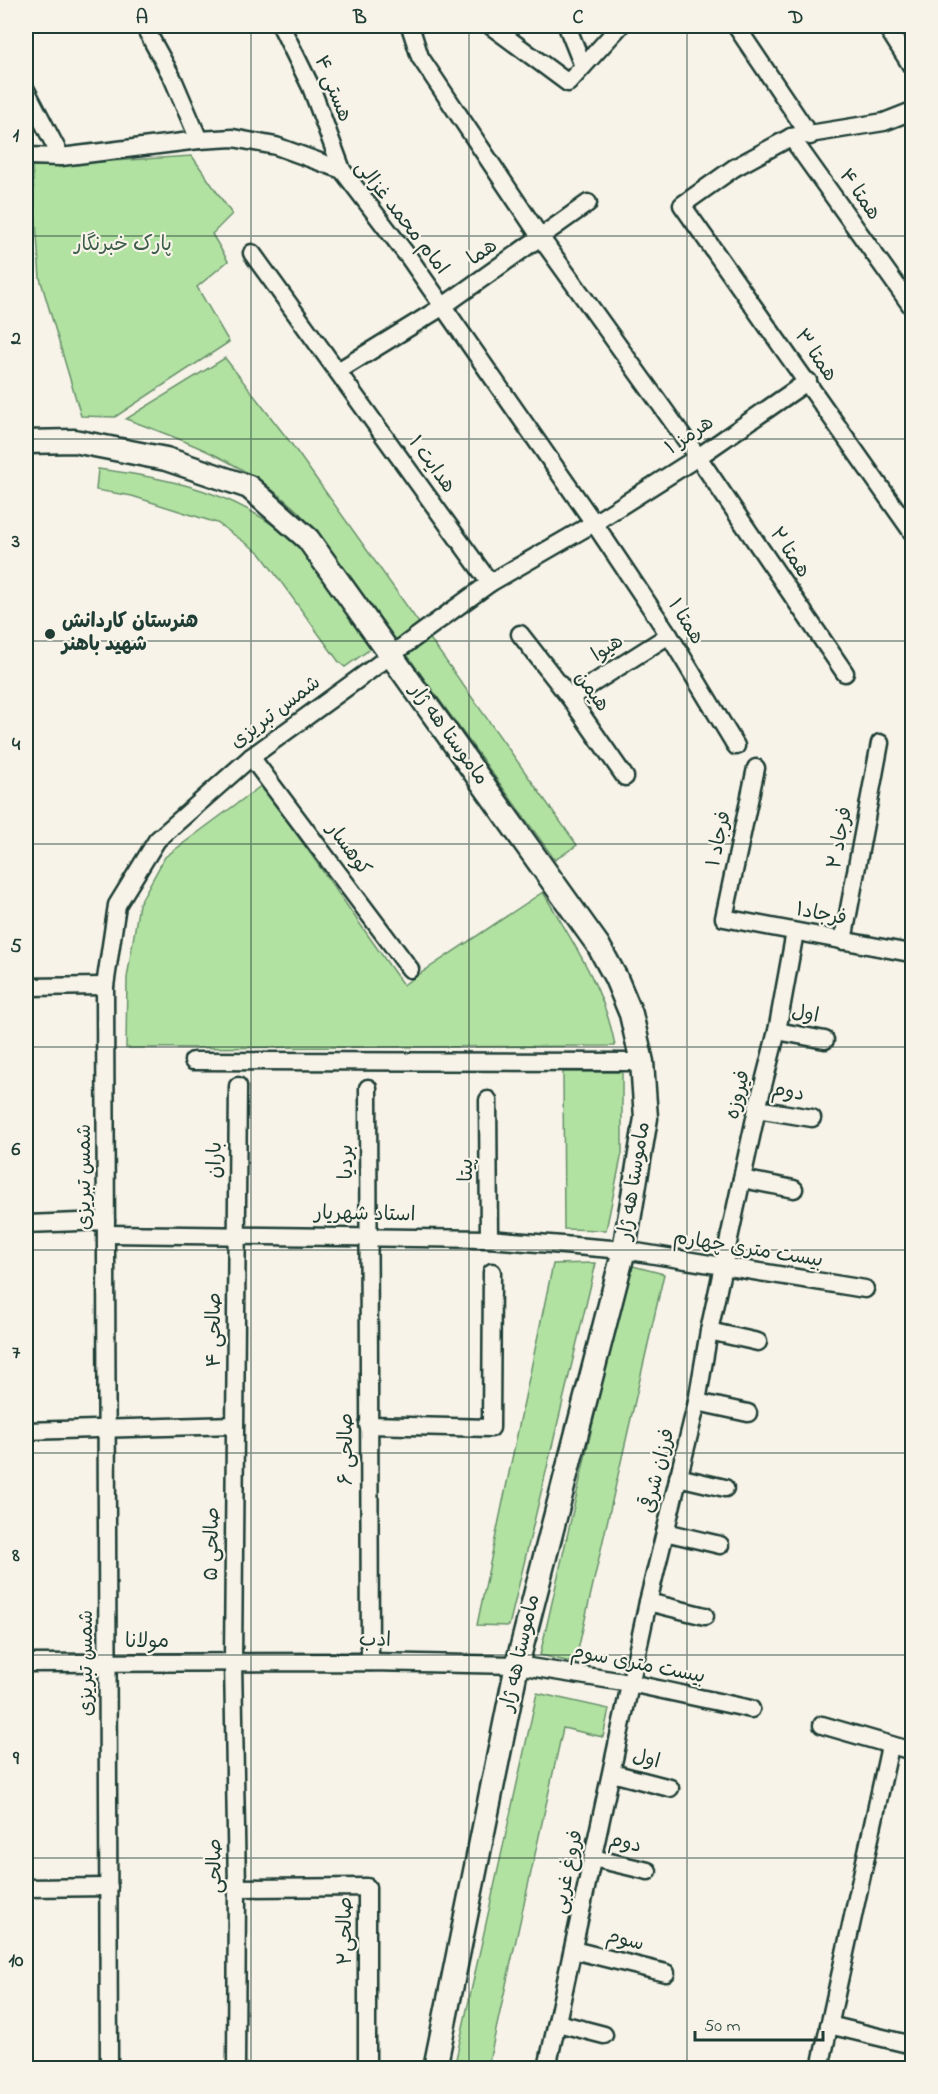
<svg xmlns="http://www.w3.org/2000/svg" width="938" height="2094" viewBox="0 0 938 2094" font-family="'Indie Flower','Playpen Sans Arabic',sans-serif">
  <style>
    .green { fill: #b2e2a2; stroke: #68906b; stroke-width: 1.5 }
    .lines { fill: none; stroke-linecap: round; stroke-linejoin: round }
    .street-casing { stroke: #1f3d34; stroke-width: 21 }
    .secondary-casing { stroke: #1f3d34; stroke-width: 27 }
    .street { stroke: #f7f3e8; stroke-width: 16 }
    .secondary { stroke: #f7f3e8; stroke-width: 22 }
    .grid { fill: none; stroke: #1f3d34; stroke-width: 1.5; stroke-opacity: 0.55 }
    .poi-dot { fill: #1f3d34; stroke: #f7f3e8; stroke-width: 2 }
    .labels { text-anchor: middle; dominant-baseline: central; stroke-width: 4.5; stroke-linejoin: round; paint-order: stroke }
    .street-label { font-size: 20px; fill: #1f3d34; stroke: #f7f3e8 }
    .park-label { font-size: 20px; fill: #3c5e4a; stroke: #f7f3e8 }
    .poi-label { font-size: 20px; font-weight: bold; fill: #1f3d34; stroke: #f7f3e8; text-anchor: start }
    .neatline { fill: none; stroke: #1f3d34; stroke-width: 2 }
    .grid-label { font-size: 20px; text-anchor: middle; font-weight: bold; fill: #1f3d34 }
  </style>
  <rect width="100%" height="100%" fill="#f7f3e8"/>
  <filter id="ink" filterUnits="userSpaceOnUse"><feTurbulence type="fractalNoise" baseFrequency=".0167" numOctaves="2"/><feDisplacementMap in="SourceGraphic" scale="12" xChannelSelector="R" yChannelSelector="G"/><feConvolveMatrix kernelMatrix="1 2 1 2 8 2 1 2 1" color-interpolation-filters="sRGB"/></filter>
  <g filter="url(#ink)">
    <g class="green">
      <polygon points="192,156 232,214 212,234 228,261 197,287 229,342 115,417 81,416 40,278 32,166"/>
      <path d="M 225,358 L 290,442 L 577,845 L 555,860 L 332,551 C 319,536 307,519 292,506 C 243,462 187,441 126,419 Z"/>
      <path d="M 98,469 C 170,478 242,493 296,544 C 326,573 349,613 373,647 L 345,667 L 339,662 L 260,553 L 217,523 L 132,496 L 96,490 Z"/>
      <path d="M 262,785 L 403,985 L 543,892 C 572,941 605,989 615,1046 L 126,1048 L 127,978 L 139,904 L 165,857 Z"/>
      <polygon points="563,1072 622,1072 622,1153 606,1230 564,1229"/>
      <polygon points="596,1263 509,1626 477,1625 553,1264"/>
      <polygon points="629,1265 664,1274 575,1663 540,1655"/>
      <polygon points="537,1693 609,1709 603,1737 563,1728 488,2066 456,2059"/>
    </g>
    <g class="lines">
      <defs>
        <g id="street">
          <polyline points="144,26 173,79 199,140"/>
          <polyline points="281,26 311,87 342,170"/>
          <polyline points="410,26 420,57 541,238 698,457 845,673"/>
          <polyline points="491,26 568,83 620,26"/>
          <polyline points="567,26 583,66"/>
          <polyline points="736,26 810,136"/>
          <polyline points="886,26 912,67"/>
          <polyline points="26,90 61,157"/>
          <polyline points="912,111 884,122 791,137 734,168 682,205 912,532"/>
          <polyline points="791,137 912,307"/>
          <polyline points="26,156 61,157 199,140 233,138 276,146 342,170 410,259 594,523 669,635 736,746"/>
          <polyline points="252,253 490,583"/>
          <polyline points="338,371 442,307 588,203"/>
          <polyline points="520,634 570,698 625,777"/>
          <polyline points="570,698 669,635"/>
          <polyline points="251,757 410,969"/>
          <polyline points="756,768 724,918 910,953"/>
          <polyline points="843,941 880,743"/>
          <polyline points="26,987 105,986"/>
          <polyline points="777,1031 825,1040"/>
          <polyline points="193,1061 642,1062"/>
          <polyline points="368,1088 370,1662"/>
          <polyline points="488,1100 489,1239"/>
          <polyline points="757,1109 812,1118"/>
          <polyline points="742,1179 794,1189"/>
          <polyline points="26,1224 106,1221"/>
          <polyline points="106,1234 489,1239 624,1250 865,1289"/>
          <polyline points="709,1331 758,1342"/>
          <polyline points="697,1402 748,1413"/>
          <polyline points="368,1425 491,1428 492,1272"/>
          <polyline points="26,1431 235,1425"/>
          <polyline points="678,1477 725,1488"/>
          <polyline points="665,1532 720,1545"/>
          <polyline points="648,1602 705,1616"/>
          <polyline points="26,1663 370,1662 517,1665 630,1683 751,1709"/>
          <polyline points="822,1725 912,1751"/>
          <polyline points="612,1773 670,1788"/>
          <polyline points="593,1858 648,1871"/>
          <polyline points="26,1888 109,1887"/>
          <polyline points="237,1888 367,1887 367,2068"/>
          <polyline points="573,1950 666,1973"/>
          <polyline points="558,2023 604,2035"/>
          <polyline points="829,2025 912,2045"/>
          <polyline points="109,2068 105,986 117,905 157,840 251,757 490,583 594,523 698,457 808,381"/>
          <polyline points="236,2068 237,1888 233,1662 238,1086"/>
          <polyline points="547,2068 648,1602 697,1402 709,1331 757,1109 777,1031 795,932"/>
          <polyline points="820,2068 890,1746"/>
        </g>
        <polyline id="secondary" points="26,442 74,441 166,459 249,487 308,539 598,945 616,978 631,1014 642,1062 646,1118 624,1250 517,1665 435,2068"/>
      </defs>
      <use href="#street" class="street-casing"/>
      <use href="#secondary" class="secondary-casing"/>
      <use href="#street" class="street"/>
      <use href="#secondary" class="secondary"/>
    </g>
  </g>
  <path class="grid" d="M 251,26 L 251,2068M 469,26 L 469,2068M 687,26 L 687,2068M 26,236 L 912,236M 26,439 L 912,439M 26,641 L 912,641M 26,844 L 912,844M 26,1047 L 912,1047M 26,1250 L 912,1250M 26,1453 L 912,1453M 26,1655 L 912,1655M 26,1858 L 912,1858"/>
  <circle class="poi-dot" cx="50" cy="634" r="6"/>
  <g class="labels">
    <g class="street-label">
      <text transform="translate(332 89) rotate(68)">هستی ۴</text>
      <text transform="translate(859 195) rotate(55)">همتا ۴</text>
      <text transform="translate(401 218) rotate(52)">امام محمد غزالی</text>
      <text transform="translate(483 253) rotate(-35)">هما</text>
      <text transform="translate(815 356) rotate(55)">همتا ۳</text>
      <text transform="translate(690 436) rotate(-34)">هرمز ۱</text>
      <text transform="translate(431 465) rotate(54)">هدایت ۱</text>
      <text transform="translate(789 553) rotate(56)">همتا ۲</text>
      <text transform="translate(685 622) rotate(58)">همتا ۱</text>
      <text transform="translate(608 649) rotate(-33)">هیوا</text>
      <text transform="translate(591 692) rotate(54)">هیمن</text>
      <text transform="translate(276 713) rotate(-37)">شمس تبریزی</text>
      <text transform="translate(448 735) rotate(54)">ماموستا هه ژار</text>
      <text transform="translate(841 838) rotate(-79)">فرجاد ۲</text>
      <text transform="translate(720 839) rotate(-78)">فرجاد ۱</text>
      <text transform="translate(348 850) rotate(54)">کوهسار</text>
      <text transform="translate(821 915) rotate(11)">فرجاد۱</text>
      <text transform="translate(805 1015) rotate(10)">اول</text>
      <text transform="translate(788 1093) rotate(10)">دوم</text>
      <text transform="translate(739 1095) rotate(-76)">فیروزه</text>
      <text transform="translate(216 1160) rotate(-89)">باران</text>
      <text transform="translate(347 1162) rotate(-90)">بردیا</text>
      <text transform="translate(467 1170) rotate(-90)">پیتا</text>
      <text transform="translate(85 1177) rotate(-90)">شمس تبریزی</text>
      <text transform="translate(635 1181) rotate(-81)">ماموستا هه ژار</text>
      <text transform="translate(365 1215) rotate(1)">استاد شهریار</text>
      <text transform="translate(748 1250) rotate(9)">بیست متری چهارم</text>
      <text transform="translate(215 1330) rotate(-90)">صالحی ۴</text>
      <text transform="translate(347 1449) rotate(-90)">صالحی ۶</text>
      <text transform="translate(659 1471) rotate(-76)">فرزان شرقی</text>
      <text transform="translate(213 1544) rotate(-89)">صالحی ۵</text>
      <text transform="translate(375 1641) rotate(1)">ادب</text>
      <text x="147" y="1642">مولانا</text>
      <text transform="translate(521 1653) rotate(-77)">ماموستا هه ژار</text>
      <text transform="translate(87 1663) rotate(-90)">شمس تبریزی</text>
      <text transform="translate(638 1665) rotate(11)">بیست متری سوم</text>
      <text transform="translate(646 1760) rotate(14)">اول</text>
      <text transform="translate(625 1844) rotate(13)">دوم</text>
      <text transform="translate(216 1866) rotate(-91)">صالحی</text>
      <text transform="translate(569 1872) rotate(-78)">فروغ غربی</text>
      <text transform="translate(346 1931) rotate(-90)">صالحی۲</text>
      <text transform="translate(625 1941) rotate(14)">سوم</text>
    </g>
    <g class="park-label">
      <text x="123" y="245">پارک خبرنگار</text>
    </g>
    <g class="poi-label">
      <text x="62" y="622">هنرستان کاردانش<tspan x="62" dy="23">شهید باهنر</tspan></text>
    </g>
  </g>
  <rect width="938" height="2094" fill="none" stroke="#f7f3e8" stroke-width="66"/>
  <path d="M695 2031v9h128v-9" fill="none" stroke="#1f3d34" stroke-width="3"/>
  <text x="704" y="2031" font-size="18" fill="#1f3d34" stroke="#f7f3e8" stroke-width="4.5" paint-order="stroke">50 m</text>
  <rect x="33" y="33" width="872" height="2028" class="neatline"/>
  <g class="grid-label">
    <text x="142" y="23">A</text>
    <text x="360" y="23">B</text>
    <text x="578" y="23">C</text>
    <text x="796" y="23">D</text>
    <text x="16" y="141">1</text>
    <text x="16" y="344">2</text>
    <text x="16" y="547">3</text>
    <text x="16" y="750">4</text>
    <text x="16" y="952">5</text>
    <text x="16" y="1155">6</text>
    <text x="16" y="1358">7</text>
    <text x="16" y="1561">8</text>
    <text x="16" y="1764">9</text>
    <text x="16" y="1966">10</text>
  </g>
</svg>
